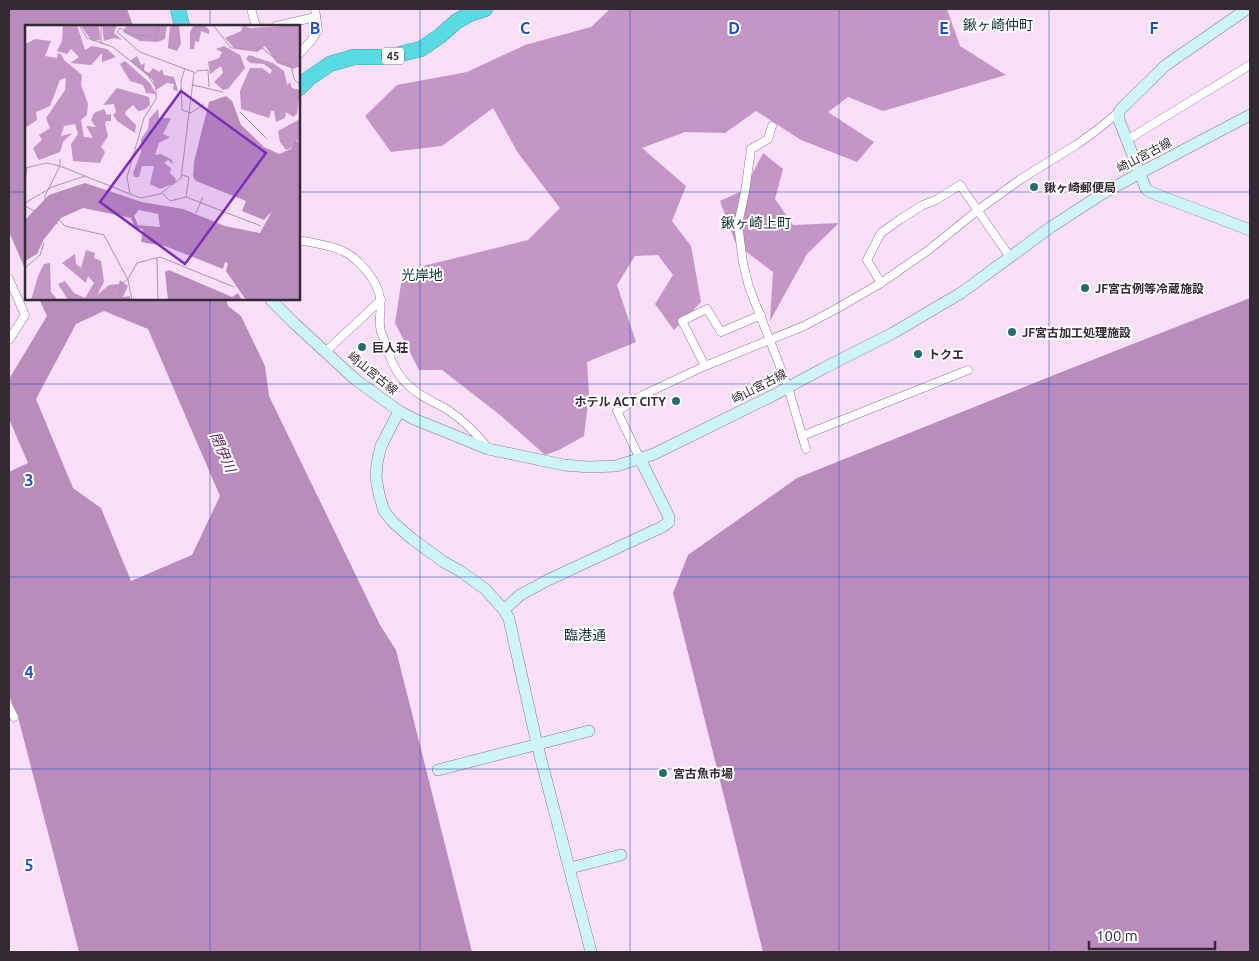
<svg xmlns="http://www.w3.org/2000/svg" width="1259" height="961" viewBox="0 0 1259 961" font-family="Ubuntu,'Noto Sans JP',sans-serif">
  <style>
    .forest { fill: #c496c6 }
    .water { fill: #ba8cbc; fill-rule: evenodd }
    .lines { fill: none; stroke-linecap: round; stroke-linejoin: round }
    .street-casing { stroke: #907890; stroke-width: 9 }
    .secondary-casing { stroke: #907890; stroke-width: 12 }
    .highway-casing { stroke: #4c9da6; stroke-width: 16 }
    .street { stroke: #fff; stroke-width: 8 }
    .secondary { stroke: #cdf4f7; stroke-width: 11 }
    .highway { stroke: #59dbe3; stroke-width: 15 }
    .grid { fill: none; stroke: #1d4ed8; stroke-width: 1; stroke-opacity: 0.55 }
    .poi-dot { fill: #226e72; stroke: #fff; stroke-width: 2 }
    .labels { text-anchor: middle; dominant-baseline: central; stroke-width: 4; stroke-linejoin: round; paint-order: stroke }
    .shield { fill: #fff; stroke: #716a71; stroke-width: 1 }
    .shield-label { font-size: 11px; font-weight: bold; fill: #342a34 }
    .street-label { font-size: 12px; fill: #342a34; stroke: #fff }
    .poi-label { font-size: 12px; font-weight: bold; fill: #342a34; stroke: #fff; text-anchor: start }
    .neighbourhood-label { font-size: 14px; fill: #0d3133; stroke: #fff }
    .water-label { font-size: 14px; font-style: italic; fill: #5a225d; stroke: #fff }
    .inset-road { fill: none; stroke: #aa97aa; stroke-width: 1 }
    .view { fill: #7b2cbf; fill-opacity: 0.15; stroke: #7b2cbf; stroke-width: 2.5 }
    .inset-edge { fill: none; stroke: #342a34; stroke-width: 2.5 }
    .grid-label { font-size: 16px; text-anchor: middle; font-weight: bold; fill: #1d4ed8; stroke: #fff; stroke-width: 4; stroke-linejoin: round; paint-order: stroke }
  </style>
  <rect width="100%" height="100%" fill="#f9dff9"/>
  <g class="forest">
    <polygon points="610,9 947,9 960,46 1006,75 883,111 848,97 828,112 874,142 857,162 801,140 756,111 725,133 685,132 642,148 686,186 672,221 691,246 701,302 674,330 655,304 673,275 658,255 635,256 617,285 636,342 587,362 589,395 584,436 559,450 545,455 500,415 442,370 419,370 395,323 403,271 528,240 560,208 518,153 493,108 442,146 391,152 365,116 397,85 467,72 525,45 591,27"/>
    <polygon points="763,153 783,169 775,199 793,225 839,223 807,254 770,321 773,272 736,244 720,201 744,190"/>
  </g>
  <g class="water">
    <polygon points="9,9 127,9 133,26 26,26 26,271 9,232"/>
    <polygon points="1250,298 1250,952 763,952 673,593 688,555 797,478 1054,375"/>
    <path d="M 39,299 L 226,299 L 228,306 L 241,316 L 265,366 L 269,396 L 380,625 L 396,650 L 472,952 L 79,952 L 18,717 L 9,696 L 9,472 L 28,463 L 9,419 L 9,379 L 47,316 ZM 104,311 L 148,329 L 220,496 L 192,555 L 131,581 L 101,508 L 73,488 L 36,399 L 76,324 Z"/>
  </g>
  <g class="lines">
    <defs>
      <g id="street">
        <polyline points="251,9 256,26"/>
        <polyline points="276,26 316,17"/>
        <polyline points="299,54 311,41 318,30 315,9"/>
        <polyline points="772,126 768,139 751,149 745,192 738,224 743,263 749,287 788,387 806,449"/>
        <polyline points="1127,140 1250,65"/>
        <path d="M 299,240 C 313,243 330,245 343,251 C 359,259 378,281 380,298 C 382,307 379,316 380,325 C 380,329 382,335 384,339 C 389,355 394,371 406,383 C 417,395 434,402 448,410 C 463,420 476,433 487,447"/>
        <polyline points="9,279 25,315 9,340"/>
        <polyline points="881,283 867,260 881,233 899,220 923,205 936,200 960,185 1010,257"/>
        <polyline points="325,352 381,300"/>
        <polyline points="705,366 682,321 707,309 721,332 761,315"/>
        <polyline points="802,436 968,370"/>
        <polyline points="640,459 617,411 643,395 705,366 804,326 836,309 881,283 930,249 978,210 1021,179 1076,145 1097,130 1119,112"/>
        <polyline points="9,707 14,717"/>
      </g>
      <g id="secondary">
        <polyline points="1247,9 1166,65 1120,110 1119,112 1119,120 1146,189 1150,192 1250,230"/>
        <polyline points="270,299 295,324 356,380 399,411 414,419 488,449 564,465 589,467 616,466 654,454 772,396 824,368 893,333 961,293 1051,227 1102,194 1140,173 1250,115"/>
        <polyline points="399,411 381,446 377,463 376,478 379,494 384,511 393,522 412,539 444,562 460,571 485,589 504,610 520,595 548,580 662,527 669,522 669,517 640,459"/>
        <polyline points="504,610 509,619 537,744 591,952"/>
        <polyline points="438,770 589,731"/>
        <polyline points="570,868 621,855"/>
      </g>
      <g id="highway">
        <polyline points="178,9 182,26"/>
        <polyline points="299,88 308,79 330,64 354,57 388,57 421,49 440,36 457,21 472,13 485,9"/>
      </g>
    </defs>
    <use href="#street" class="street-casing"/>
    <use href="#secondary" class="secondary-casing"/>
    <use href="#highway" class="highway-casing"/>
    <use href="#street" class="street"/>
    <use href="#secondary" class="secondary"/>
    <use href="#highway" class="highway"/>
  </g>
  <path class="grid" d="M 210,9 L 210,26M 420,9 L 420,952M 630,9 L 630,952M 839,9 L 839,952M 1049,9 L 1049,952M 9,192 L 26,192M 299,192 L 1250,192M 210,299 L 210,952M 9,384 L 1250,384M 9,577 L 1250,577M 9,769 L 1250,769"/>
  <g class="poi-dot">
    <circle cx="1034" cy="187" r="5"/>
    <circle cx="1085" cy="288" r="5"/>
    <circle cx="1012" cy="332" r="5"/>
    <circle cx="362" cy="347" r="5"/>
    <circle cx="918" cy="354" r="5"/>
    <circle cx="676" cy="401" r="5"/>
    <circle cx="663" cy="773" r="5"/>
  </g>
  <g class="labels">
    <rect class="shield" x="382" y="47.5" width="22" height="17" rx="4"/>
    <g class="shield-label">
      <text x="393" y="56">45</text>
    </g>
    <g class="street-label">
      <text transform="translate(1144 155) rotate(-28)">崎山宮古線</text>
      <text transform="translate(373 373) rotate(39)">崎山宮古線</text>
      <text transform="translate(759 386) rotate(-27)">崎山宮古線</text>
    </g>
    <g class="poi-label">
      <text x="1044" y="187">鍬ヶ崎郵便局</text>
      <text x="1095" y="288">JF宮古例等冷蔵施設</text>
      <text x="1022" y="332">JF宮古加工処理施設</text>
      <text x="372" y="347">巨人荘</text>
      <text x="928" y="354">トクエ</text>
      <text x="666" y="401" text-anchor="end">ホテル ACT CITY</text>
      <text x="673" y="773">宮古魚市場</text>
    </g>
    <g class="neighbourhood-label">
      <text x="998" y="25">鍬ヶ崎仲町</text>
      <text x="756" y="223">鍬ヶ崎上町</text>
      <text x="422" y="275">光岸地</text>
      <text x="585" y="635">臨港通</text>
    </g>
    <g class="water-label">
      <text transform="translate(223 452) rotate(66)">閉伊川</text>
    </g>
  </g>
  <g transform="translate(25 25)">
    <rect width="275" height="275" fill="#f9dff9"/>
    <path d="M 38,0 L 52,0 L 60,25 L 67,21 L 82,24 L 91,32 L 77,37 L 77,28 L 66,40 L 45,38 L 54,32 L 46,24 L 42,29 L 32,26 L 37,16 ZM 55,0 L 74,0 L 75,15 L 67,16 ZM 77,0 L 92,0 L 89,8 L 97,15 L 89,13 L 79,16 ZM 102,0 L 142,0 L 140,14 L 132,17 L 115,16 L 98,7 ZM 145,0 L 154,0 L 156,19 L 152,26 L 143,23 ZM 169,0 L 179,0 L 184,5 L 184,9 L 176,6 L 174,17 L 170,16 L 169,24 L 165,24 L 165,7 ZM 218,0 L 225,3 L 275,0 L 275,41 L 268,44 L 252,38 L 240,21 L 232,27 L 210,24 L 200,13 L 216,6 ZM 10,14 L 26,16 L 20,31 L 32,33 L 33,28 L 36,29 L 39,35 L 57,50 L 56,60 L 63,79 L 62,90 L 56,95 L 59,112 L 68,113 L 61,101 L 71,102 L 66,95 L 69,88 L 79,84 L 82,90 L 86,89 L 86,96 L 81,96 L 80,99 L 83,111 L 76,122 L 80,127 L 75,138 L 48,136 L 46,119 L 53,109 L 50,99 L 39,101 L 36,111 L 47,108 L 38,117 L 35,127 L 14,135 L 12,132 L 8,123 L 17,115 L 14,110 L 25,103 L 21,93 L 40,65 L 41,53 L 35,55 L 25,81 L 11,87 L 12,95 L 0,103 L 0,19 ZM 199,21 L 215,30 L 220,43 L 203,64 L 198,65 L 189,57 L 198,48 L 196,41 L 185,49 L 183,37 L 194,33 L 197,27 L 191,24 ZM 224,30 L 248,38 L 259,46 L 262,60 L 265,57 L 267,63 L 275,65 L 272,89 L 268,92 L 261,87 L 260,93 L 251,97 L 249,86 L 246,86 L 244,93 L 216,84 L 215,66 L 225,43 L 237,43 L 245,49 L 247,45 L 239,39 L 225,38 L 221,34 ZM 112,31 L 116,40 L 120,38 L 119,45 L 124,48 L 128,43 L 134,47 L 137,44 L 139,50 L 149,52 L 153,66 L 148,65 L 149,59 L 142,58 L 131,65 L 128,55 L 105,36 ZM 100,36 L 125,58 L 131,69 L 121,68 L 118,60 L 105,56 L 95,39 ZM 92,63 L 124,72 L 125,80 L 119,85 L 113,86 L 108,80 L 101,86 L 100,89 L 111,100 L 110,108 L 92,96 L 88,90 L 91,87 L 89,79 L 78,80 ZM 133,84 L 134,93 L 146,93 L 138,109 L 145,112 L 134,118 L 130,130 L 136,129 L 147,135 L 148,139 L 143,135 L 139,138 L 146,143 L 145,148 L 151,154 L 150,158 L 135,164 L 125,159 L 129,141 L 117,141 L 114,152 L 109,152 L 108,148 L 116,127 L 116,114 L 123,104 L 124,94 ZM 275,94 L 275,117 L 269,114 L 266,123 L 261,125 L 255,117 L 253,106 ZM 61,225 L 70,228 L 69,233 L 76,236 L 79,257 L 72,270 L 84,260 L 94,259 L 95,255 L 103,261 L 98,272 L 105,271 L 105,275 L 43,275 L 33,259 L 40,256 L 49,268 L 60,273 L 69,258 L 63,251 L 61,258 L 37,238 L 50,229 L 51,239 L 56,243 ZM 25,238 L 26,267 L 32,274 L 40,275 L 6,275 L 13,251 L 19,239 Z" fill="#c496c6"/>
    <path d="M 201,71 L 207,76 L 216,100 L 239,122 L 254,129 L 266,124 L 269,114 L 275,118 L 275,275 L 221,275 L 201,246 L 203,238 L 200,237 L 198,244 L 140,221 L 116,217 L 118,204 L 110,203 L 106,193 L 58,183 L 36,193 L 19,214 L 12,229 L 0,236 L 0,195 L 24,170 L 60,158 L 117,177 L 158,184 L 200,201 L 235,208 L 247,186 L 239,195 L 217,186 L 221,176 L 171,156 L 168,152 L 169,137 L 184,77 ZM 114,185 L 133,189 L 135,202 L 113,200 L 109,191 ZM 144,245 L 207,272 L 213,268 L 217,275 L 143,275 L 140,247 Z" fill="#ba8cbc" fill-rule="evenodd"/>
    <path class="inset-road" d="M 54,0 L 62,13 L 88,22 L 123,50 L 131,63 L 131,74 L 119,93 L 102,152 L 105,169M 76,0 L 76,19M 135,0 L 131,12 L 108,10 L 95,3 L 92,7 L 115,27 L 171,48M 188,0 L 206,23 L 237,23 L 254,37 L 266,40 L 269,54 L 275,60M 160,43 L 156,57 L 157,85 L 166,88 L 179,79M 171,46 L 183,45 L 184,62M 168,60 L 198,67M 215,87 L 242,114M 35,141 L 20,171 L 21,182 L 40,201 L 79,210 L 103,255 L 107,275M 35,141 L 105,169M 0,143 L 22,138 L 35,141 L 35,134M 0,158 L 2,142M 137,168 L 145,176 L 161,172 L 164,152 L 157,150M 105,169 L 116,173 L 135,169 L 156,153 L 169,48M 161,172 L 236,201M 0,178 L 27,162 L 60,151M 0,181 L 33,199M 171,188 L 178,172M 132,233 L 133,275M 0,243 L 15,230 L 19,218M 103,254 L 112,238 L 135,232 L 209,262M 95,275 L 95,260 L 103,254"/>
    <path class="view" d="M 156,66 L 241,128 L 160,239 L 75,177 Z"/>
    <rect width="275" height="275" class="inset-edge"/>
  </g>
  <g class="grid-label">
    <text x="315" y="34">B</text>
    <text x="525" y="34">C</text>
    <text x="734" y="34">D</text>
    <text x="944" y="34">E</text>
    <text x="1154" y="34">F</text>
    <text x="29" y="486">3</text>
    <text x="29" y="678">4</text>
    <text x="29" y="871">5</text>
  </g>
  <rect width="1259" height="961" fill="none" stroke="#342a34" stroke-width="20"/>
  <path d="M1089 941v8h126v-8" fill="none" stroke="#342a34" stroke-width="2.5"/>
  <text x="1096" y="941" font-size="15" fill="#342a34" stroke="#ffffff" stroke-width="4" paint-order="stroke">100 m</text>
</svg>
